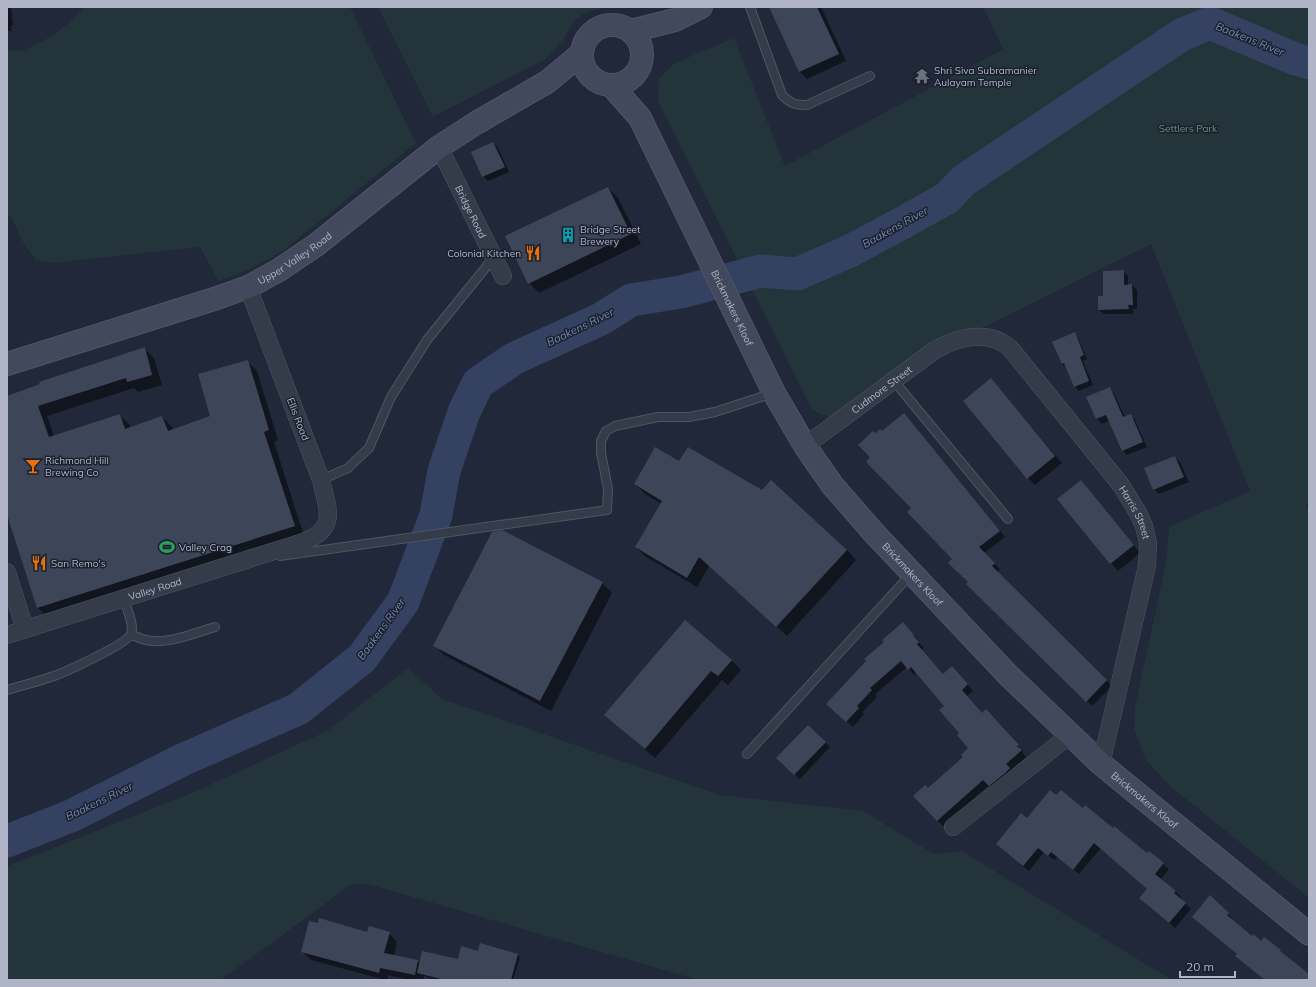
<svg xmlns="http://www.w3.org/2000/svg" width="1316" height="987" viewBox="0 0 1316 987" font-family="Mulish,sans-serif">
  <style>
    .green { fill: #23343a }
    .shadow { fill: #0007 }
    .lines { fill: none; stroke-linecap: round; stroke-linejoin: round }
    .river { stroke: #344160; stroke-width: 33 }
    .building { fill: #3d4659 }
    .lane-casing { stroke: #4f5564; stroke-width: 10 }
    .street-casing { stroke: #4f5564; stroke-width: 18 }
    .secondary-casing { stroke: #4f5564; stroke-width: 24 }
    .lane { stroke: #343b49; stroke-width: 8 }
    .street { stroke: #343b49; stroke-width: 17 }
    .secondary { stroke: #42495c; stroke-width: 22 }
    .labels { text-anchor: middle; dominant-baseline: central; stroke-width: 3; stroke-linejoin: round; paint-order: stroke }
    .poi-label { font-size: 10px; fill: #afb5c6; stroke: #1a202e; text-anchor: start }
    .park-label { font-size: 10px; fill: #669677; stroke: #1a202e }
    .street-label { font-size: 10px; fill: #afb5c6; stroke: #1a202e }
    .water-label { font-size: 11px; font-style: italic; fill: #7688ae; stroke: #1a202e }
  </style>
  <rect width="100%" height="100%" fill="#212839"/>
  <g class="green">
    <path d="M 83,7 L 350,7 L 416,143 L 283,251 C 262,264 241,273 218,281 L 200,247 L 52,263 L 36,260 L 24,244 L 12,218 L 7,215 L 7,50 C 12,50 18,51 23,50 C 40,45 74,23 83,7 Z"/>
    <polygon points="378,7 650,7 603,8 586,12 575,20 563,40 544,60 433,117"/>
    <polygon points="983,7 1309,7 1309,503 1306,504 1309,511 1309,898 1170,786 1145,759 1134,729 1135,707 1166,563 1169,527 1250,491 1151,244 960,339 840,420 820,414 811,408 658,101 659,79 675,63 734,38 785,166 1003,49"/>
    <polygon points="408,668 442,699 720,795 863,811 934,854 962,851 1172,980 698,980 368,884 352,884 221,980 7,980 7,866 192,793 327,731"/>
  </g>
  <g class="shadow">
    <polygon points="7,7 11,7 13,25 11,26 12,31 7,31"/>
    <polygon points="772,7 821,7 846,61 807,79 800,72"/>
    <polygon points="493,143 498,148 509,172 488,181 483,176"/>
    <polygon points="608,188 618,198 641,244 539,293 529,283"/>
    <polygon points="1123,271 1128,276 1128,286 1132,285 1137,290 1137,309 1133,309 1133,314 1104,314 1099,310 1104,297"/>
    <polygon points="1074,334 1078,338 1087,359 1083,361 1093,385 1079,391 1075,387 1067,368 1062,364"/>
    <polygon points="144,348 154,358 162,385 138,392 134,388 47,416 54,436 120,415 130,425 130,428 162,417 172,427 173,430 212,417 247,361 257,371 278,440 274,442 304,536 48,618 38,608 10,523 7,519 7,397"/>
    <polygon points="991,380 1062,463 1035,485 1028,478"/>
    <polygon points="1109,388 1114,393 1125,417 1130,415 1135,420 1147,447 1127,455 1122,450 1110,420 1102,424 1097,419 1088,397"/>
    <polygon points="909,420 1005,537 984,553 1000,569 997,572 1112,686 1092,706 968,584 969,582 954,559 871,457 876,435"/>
    <polygon points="1175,457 1180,462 1189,482 1159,494 1154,489"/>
    <polygon points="635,484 847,550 856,560 787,636 709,566 697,587 646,557 636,547 662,504 645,494"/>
    <polygon points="1088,489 1140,553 1118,571 1111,563"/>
    <polygon points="602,583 612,593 551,711 444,655 434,645"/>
    <polygon points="903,623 919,641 918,641 924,648 921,650 944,675 958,673 973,691 967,696 982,714 992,716 1023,751 1022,752 1026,757 1011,770 1015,775 995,791 989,785 943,826 937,820 929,789 964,757 969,748 946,706 917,672 914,675 907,667 875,694 877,697 862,712 864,714 853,727 833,709 885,642"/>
    <polygon points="731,660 741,670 728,685 722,680 655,758 605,715"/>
    <polygon points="808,726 830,747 800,779 783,763"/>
    <polygon points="1057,796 1083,809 1147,855 1149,852 1169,869 1161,879 1176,892 1181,897 1180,899 1191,909 1175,928 1146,904 1148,889 1101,848 1079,874 1058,857 1054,860 1044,852 1029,871 1002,849 1027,819"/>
    <polygon points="1228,914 1232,918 1231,920 1252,937 1309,975 1309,980 1265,980 1238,954 1198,921"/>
    <polygon points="368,933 389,933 397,942 394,956 417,961 420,964 459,960 478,952 518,955 520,957 513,980 437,980 424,976 423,980 409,980 388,975 387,980 386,980 311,960 302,951"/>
  </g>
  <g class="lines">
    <polyline class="river" points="7,841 71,816 182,760 298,709 362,658 403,602 436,515 444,471 464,412 478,383 515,358 601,319 631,300 681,292 761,271 797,274 850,251 904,222 947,198 963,181 1181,35 1210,23 1295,59 1309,63"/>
  </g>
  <g class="building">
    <polygon points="769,7 817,7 839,54 799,72"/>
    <polygon points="493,142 505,167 482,177 471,152"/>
    <polygon points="608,187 631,234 528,284 505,236"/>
    <polygon points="1124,270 1124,285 1132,284 1133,305 1128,305 1129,309 1098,310 1098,296 1103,296 1103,271"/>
    <polygon points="1075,332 1084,355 1080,357 1089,381 1074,387 1064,363 1062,364 1052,342"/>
    <polygon points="145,347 152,375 127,382 126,378 38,406 49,437 120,414 125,429 162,416 168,431 210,416 198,374 248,360 269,430 264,432 295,526 37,608 7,515 7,396 40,384 39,382"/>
    <polygon points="991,378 1055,456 1027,479 963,401"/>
    <polygon points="1110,387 1123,417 1131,414 1143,442 1122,451 1106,415 1096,419 1086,397"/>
    <polygon points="904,413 1000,531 979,547 995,563 992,566 1107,680 1086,702 966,584 968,582 948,563 952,559 907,512 911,508 866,462 870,457 858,445 873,431 876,433 880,429 882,431"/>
    <polygon points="655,447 679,461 688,447 762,490 771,480 847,550 776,627 699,557 687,578 635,547 662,501 634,484"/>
    <polygon points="1175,456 1184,477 1153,490 1144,468"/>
    <polygon points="1081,480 1134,545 1110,564 1057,499"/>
    <polygon points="502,530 603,582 540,701 433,646 492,532"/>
    <polygon points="685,620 732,660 718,676 711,671 645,749 604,715"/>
    <polygon points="903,622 914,635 913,635 919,642 917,644 943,674 952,666 968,684 962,690 982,713 986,709 1019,745 1017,746 1022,750 1006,764 1010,768 1004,774 989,786 983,780 937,821 913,796 925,785 928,788 963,757 961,755 968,748 957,735 959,733 939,710 944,706 911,667 908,670 901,661 870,688 872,690 857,706 859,708 846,722 826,704 866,661 864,659 884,642 882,640"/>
    <polygon points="808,725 826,742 794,775 776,758"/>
    <polygon points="1050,790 1056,795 1061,790 1083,808 1085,805 1113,828 1114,826 1147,853 1149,851 1164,863 1155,874 1176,891 1174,893 1186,903 1169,923 1139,898 1147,889 1094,843 1073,870 1051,852 1048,856 1038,848 1023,866 996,844 1021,813 1027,818"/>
    <polygon points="1210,895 1229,913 1227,915 1252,936 1253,934 1261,941 1264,937 1281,950 1280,951 1309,974 1309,980 1265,980 1235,956 1237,954 1192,917"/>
    <polygon points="319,918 367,932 369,926 390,932 384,953 418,960 415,975 380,968 379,973 301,952 309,921 318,923"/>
    <polygon points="480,943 518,954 511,980 445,980 417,973 422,951 458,959 461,946 478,951"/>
  </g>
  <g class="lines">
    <defs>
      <g id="lane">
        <path d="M 750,7 L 782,95 C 791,104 795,105 807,105 L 870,76"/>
        <polyline points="894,381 1008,519"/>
        <polyline points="321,480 348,468 369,448 391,397 427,340 494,257"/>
        <polyline points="280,556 607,510 608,489 601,453 601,441 606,431 615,426 658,417 689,417 715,412 773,393"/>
        <path d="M 131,635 C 136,636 141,639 146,640 C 168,645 194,633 215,627"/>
        <path d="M 7,690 C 24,685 40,681 57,675 C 69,670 127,644 131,634 C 135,625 126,608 124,599"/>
        <polyline points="747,754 911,574"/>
      </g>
      <g id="street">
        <path id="s1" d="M 439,147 L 503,276"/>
        <path id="s2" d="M 805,446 L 935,350 C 958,337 988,329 1010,348 L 1121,485 L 1138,513 L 1144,526 L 1148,543 L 1147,566 L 1101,764"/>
        <polyline points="7,572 25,629"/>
        <path id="s3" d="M 7,635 L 303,542 C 338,528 328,510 321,480 L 248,287"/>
        <polyline points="953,827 1070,735"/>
      </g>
      <g id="secondary">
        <circle cx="612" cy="55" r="30"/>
        <polyline points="631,31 675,20 701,7"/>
        <path id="s4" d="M 611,85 L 640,118 L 774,393 L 805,446 L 833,486 L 874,533 L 1008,675 L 1101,764 L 1309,934"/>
        <path id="s5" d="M 7,364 L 214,299 L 248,287 L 279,270 L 316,245 L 439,147 L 476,123 L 547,82 L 581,54"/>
      </g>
    </defs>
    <use href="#lane" class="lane-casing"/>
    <use href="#street" class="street-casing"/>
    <use href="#secondary" class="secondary-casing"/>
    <use href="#lane" class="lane"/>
    <use href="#street" class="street"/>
    <use href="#secondary" class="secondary"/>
  </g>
  <defs>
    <symbol id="temple-bare" viewBox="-9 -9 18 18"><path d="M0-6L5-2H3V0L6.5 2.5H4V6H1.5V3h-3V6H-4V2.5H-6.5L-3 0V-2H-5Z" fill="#6b7280" stroke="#1a202e" stroke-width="2.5" paint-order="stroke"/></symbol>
    <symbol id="building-bare" viewBox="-9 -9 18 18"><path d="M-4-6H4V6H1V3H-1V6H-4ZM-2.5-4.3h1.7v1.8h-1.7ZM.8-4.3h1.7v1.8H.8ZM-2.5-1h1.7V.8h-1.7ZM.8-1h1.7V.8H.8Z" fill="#0f9aa8" stroke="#1a202e" stroke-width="2.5" paint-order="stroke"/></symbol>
    <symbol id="restaurant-bare" viewBox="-9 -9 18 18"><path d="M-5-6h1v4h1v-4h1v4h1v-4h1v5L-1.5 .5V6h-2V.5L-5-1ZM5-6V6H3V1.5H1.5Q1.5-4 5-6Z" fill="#e8710a" stroke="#1a202e" stroke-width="2.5" paint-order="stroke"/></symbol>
    <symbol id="bar-bare" viewBox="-9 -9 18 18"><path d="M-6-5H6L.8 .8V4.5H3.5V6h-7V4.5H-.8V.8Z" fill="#e8710a" stroke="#1a202e" stroke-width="2.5" paint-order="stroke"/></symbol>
    <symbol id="stadium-bare" viewBox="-9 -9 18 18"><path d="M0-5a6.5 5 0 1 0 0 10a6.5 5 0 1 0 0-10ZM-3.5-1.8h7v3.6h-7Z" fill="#2e9e5b" stroke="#1a202e" stroke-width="2.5" paint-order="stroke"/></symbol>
  </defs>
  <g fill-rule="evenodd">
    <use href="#temple-bare" x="911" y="65" width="22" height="22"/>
    <use href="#building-bare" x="557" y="224" width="22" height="22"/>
    <use href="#restaurant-bare" x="522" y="242" width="22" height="22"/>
    <use href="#bar-bare" x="22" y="455" width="22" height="22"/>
    <use href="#stadium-bare" x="156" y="536" width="22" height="22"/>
    <use href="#restaurant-bare" x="28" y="552" width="22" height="22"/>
  </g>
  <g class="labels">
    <g class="poi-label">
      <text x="934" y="70">Shri Siva Subramanier<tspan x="934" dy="12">Aulayam Temple</tspan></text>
      <text x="580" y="229">Bridge Street<tspan x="580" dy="12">Brewery</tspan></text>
      <text x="521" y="253" text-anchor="end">Colonial Kitchen</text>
      <text x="45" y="460">Richmond Hill<tspan x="45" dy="12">Brewing Co</tspan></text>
      <text x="179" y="547">Valley Crag</text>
      <text x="51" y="563">San Remo's</text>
    </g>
    <g class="park-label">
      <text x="1188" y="128">Settlers Park</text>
    </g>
    <g class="street-label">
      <text stroke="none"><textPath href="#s1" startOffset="72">Bridge Road</textPath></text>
      <text stroke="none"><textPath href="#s5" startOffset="308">Upper Valley Road</textPath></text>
      <text stroke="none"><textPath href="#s4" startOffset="255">Brickmakers Kloof</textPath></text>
      <text stroke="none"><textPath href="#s2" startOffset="95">Cudmore Street</textPath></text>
      <text transform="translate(298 419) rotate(69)">Ellis Road</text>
      <text stroke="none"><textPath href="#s2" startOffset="449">Harris Street</textPath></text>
      <text stroke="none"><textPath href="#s4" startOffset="579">Brickmakers Kloof</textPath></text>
      <text stroke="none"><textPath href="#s3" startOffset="155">Valley Road</textPath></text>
      <text stroke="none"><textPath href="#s4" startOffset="903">Brickmakers Kloof</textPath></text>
    </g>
    <g class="water-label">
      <text transform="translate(1250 39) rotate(22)">Baakens River</text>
      <text transform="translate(895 227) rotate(-29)">Baakens River</text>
      <text transform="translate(580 327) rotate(-26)">Baakens River</text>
      <text transform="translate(381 629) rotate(-54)">Baakens River</text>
      <text transform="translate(99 801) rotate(-26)">Baakens River</text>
    </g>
  </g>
  <rect width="1316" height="987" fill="none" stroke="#afb5c6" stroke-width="16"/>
  <path d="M1180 971v6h55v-6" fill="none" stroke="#afb5c6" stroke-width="2"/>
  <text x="1186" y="971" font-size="12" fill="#afb5c6" stroke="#1a202e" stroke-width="3" paint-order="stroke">20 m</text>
</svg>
